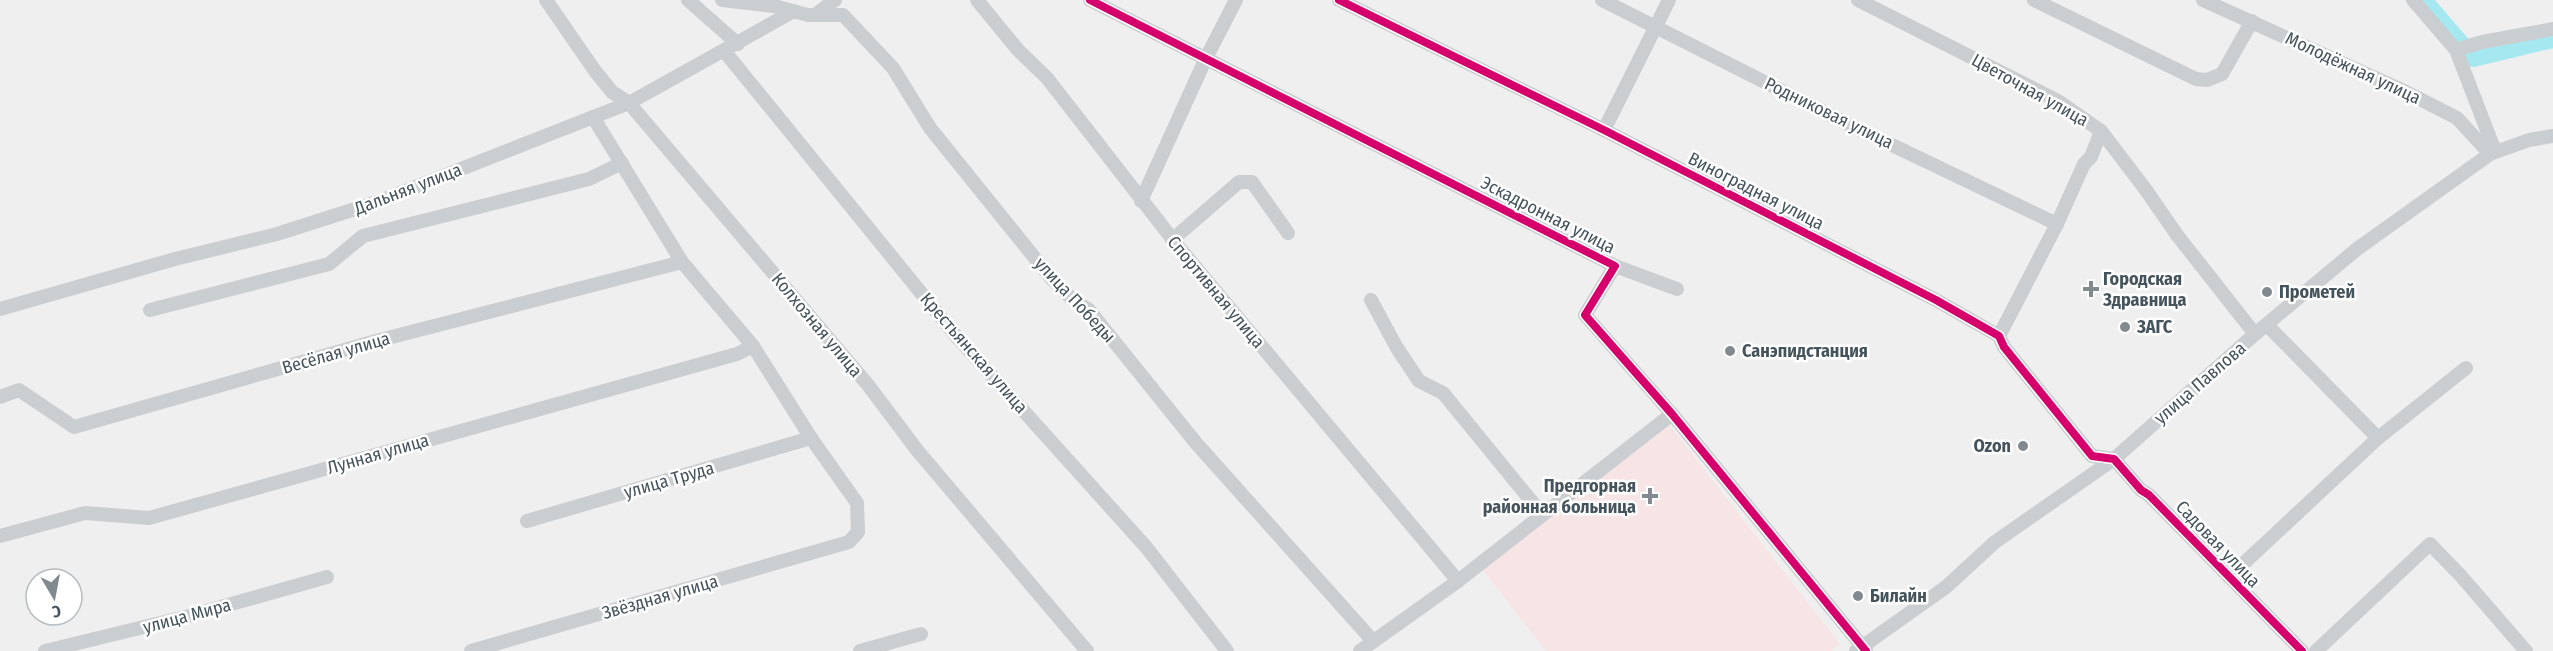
<svg xmlns="http://www.w3.org/2000/svg" width="2553" height="651" viewBox="0 0 2553 651" font-family="'Fira Sans Condensed',sans-serif">
  <style>
    .medical { fill: #f7e5e6 }
    .lines { fill: none; stroke-linecap: round; stroke-linejoin: round }
    .river { stroke: #a5e8ef; stroke-width: 18 }
    .minor { stroke: #cbced0; stroke-width: 14 }
    .cycleway-casing { stroke: #fff; stroke-width: 11 }
    .cycleway { stroke: #d6006c; stroke-width: 8 }
    .poi-dot { fill: #818a8f; stroke: #fff; stroke-width: 2 }
    .labels { text-anchor: middle; dominant-baseline: central; stroke-width: 5; stroke-linejoin: round; paint-order: stroke }
    .street-label { font-size: 18px; fill: #45545c; stroke: #fff }
    .poi-label { font-size: 18px; font-weight: bold; fill: #45545c; stroke: #fff; text-anchor: start }
  </style>
  <rect width="100%" height="100%" fill="#f0efef"/>
  <polygon class="medical" points="1668,423 1840,644 1831,651 1546,651 1481,568"/>
  <g class="lines">
    <polyline class="river" points="2423,0 2473,58 2553,39"/>
    <g class="minor">
      <polyline points="546,0 595,71 612,92 629,103 868,385 917,450 1087,651"/>
      <polyline points="688,0 738,44"/>
      <polyline points="722,0 774,6 808,15 843,15 893,68 930,128 1051,278 1074,301 1088,309 1196,443 1373,641"/>
      <polyline points="977,0 1018,50 1047,78 1177,245 1458,581"/>
      <polyline points="1090,0 1615,266 1585,315 1672,414 1866,651"/>
      <polyline points="1339,0 1604,130 1936,300 1999,336 2004,347 2092,456 2114,459 2141,490 2149,495 2302,651"/>
      <polyline points="1602,0 1846,123 2057,224"/>
      <polyline points="1858,0 2058,101 2101,131 2146,190 2177,235 2255,334"/>
      <polyline points="2034,0 2196,79 2207,80 2222,74 2252,21"/>
      <polyline points="2203,0 2406,92 2457,118 2490,154"/>
      <polyline points="2413,0 2456,50 2495,151"/>
      <polyline points="815,15 835,0"/>
      <polyline points="2456,50 2482,42 2553,29"/>
      <polyline points="725,52 957,337 1146,547 1227,651"/>
      <polyline points="1604,130 1669,0"/>
      <polyline points="1141,201 1206,58 1236,0"/>
      <polyline points="1172,240 1239,182 1252,182 1288,233"/>
      <polyline points="1615,266 1677,289"/>
      <polyline points="1371,300 1397,348 1419,381 1443,393 1542,514"/>
      <polyline points="0,309 175,259 277,234 377,202 629,103 794,11"/>
      <polyline points="150,310 329,264 363,236 589,179 622,163"/>
      <polyline points="2267,325 2378,438"/>
      <polyline points="1999,336 2057,224 2084,164 2091,157 2101,131"/>
      <polyline points="0,397 19,390 74,427 376,341 682,262"/>
      <polyline points="527,521 811,438"/>
      <polyline points="0,536 85,513 149,518 737,354 753,346"/>
      <polyline points="2229,577 2378,438 2466,368"/>
      <polyline points="45,651 189,616 327,577"/>
      <polyline points="471,651 849,542 858,532 857,503 811,438 753,346 682,262 593,117"/>
      <polyline points="860,651 921,634"/>
      <polyline points="1360,651 1458,581 1672,414"/>
      <polyline points="1856,651 1946,587 1995,542 2114,459 2255,334 2357,249 2490,154 2529,140 2553,136"/>
      <polyline points="2316,651 2430,544 2461,576 2526,651"/>
    </g>
    <defs>
      <g id="cycleway">
        <polyline points="1090,0 1615,266 1585,315 1672,414 1866,651"/>
        <polyline points="1339,0 1604,130 1936,300 1999,336 2004,347 2092,456 2114,459 2141,490 2149,495 2302,651"/>
      </g>
    </defs>
    <use href="#cycleway" class="cycleway-casing"/>
    <use href="#cycleway" class="cycleway"/>
  </g>
  <g class="poi-dot">
    <path d="M2088 280h6v6h6v6h-6v6h-6v-6h-6v-6h6z"/>
    <circle cx="2267" cy="292" r="6"/>
    <circle cx="2125" cy="327" r="6"/>
    <circle cx="1730" cy="351" r="6"/>
    <circle cx="2023" cy="446" r="6"/>
    <path d="M1647 487h6v6h6v6h-6v6h-6v-6h-6v-6h6z"/>
    <circle cx="1858" cy="596" r="6"/>
  </g>
  <g class="labels">
    <g class="street-label">
      <text transform="translate(2353 68) rotate(25)">Молодёжная улица</text>
      <text transform="translate(2030 90) rotate(29)">Цветочная улица</text>
      <text transform="translate(1829 113) rotate(26)">Родниковая улица</text>
      <text transform="translate(408 189) rotate(-21)">Дальняя улица</text>
      <text transform="translate(1756 191) rotate(27)">Виноградная улица</text>
      <text transform="translate(1548 215) rotate(27)">Эскадронная улица</text>
      <text transform="translate(1216 292) rotate(50)">Спортивная улица</text>
      <text transform="translate(1075 300) rotate(47)">улица Победы</text>
      <text transform="translate(817 325) rotate(50)">Колхозная улица</text>
      <text transform="translate(336 353) rotate(-16)">Весёлая улица</text>
      <text transform="translate(974 353) rotate(49)">Крестьянская улица</text>
      <text transform="translate(2200 383) rotate(-41)">улица Павлова</text>
      <text transform="translate(378 454) rotate(-16)">Лунная улица</text>
      <text transform="translate(669 480) rotate(-16)">улица Труда</text>
      <text transform="translate(2218 544) rotate(46)">Садовая улица</text>
      <text transform="translate(660 597) rotate(-16)">Звёздная улица</text>
      <text transform="translate(187 616) rotate(-15)">улица Мира</text>
    </g>
    <g class="poi-label">
      <text x="2103" y="279">Городская<tspan x="2103" dy="21">Здравница</tspan></text>
      <text x="2279" y="292">Прометей</text>
      <text x="2137" y="327">ЗАГС</text>
      <text x="1742" y="351">Санэпидстанция</text>
      <text x="2011" y="446" text-anchor="end">Ozon</text>
      <text x="1636" y="486" text-anchor="end">Предгорная<tspan x="1636" dy="21">районная больница</tspan></text>
      <text x="1870" y="596">Билайн</text>
    </g>
  </g>
  <g transform="translate(54 597) rotate(170)"><circle r="28" fill="#ffffff" stroke="#b5bbbe" stroke-width="1.5"/>
  <path d="M0-4.5L10 22L0 15L-10 22Z" fill="#818a8f"/>
  <text y="-9" font-size="16" font-weight="bold" text-anchor="middle" fill="#45545c">С</text>
  </g>
</svg>
